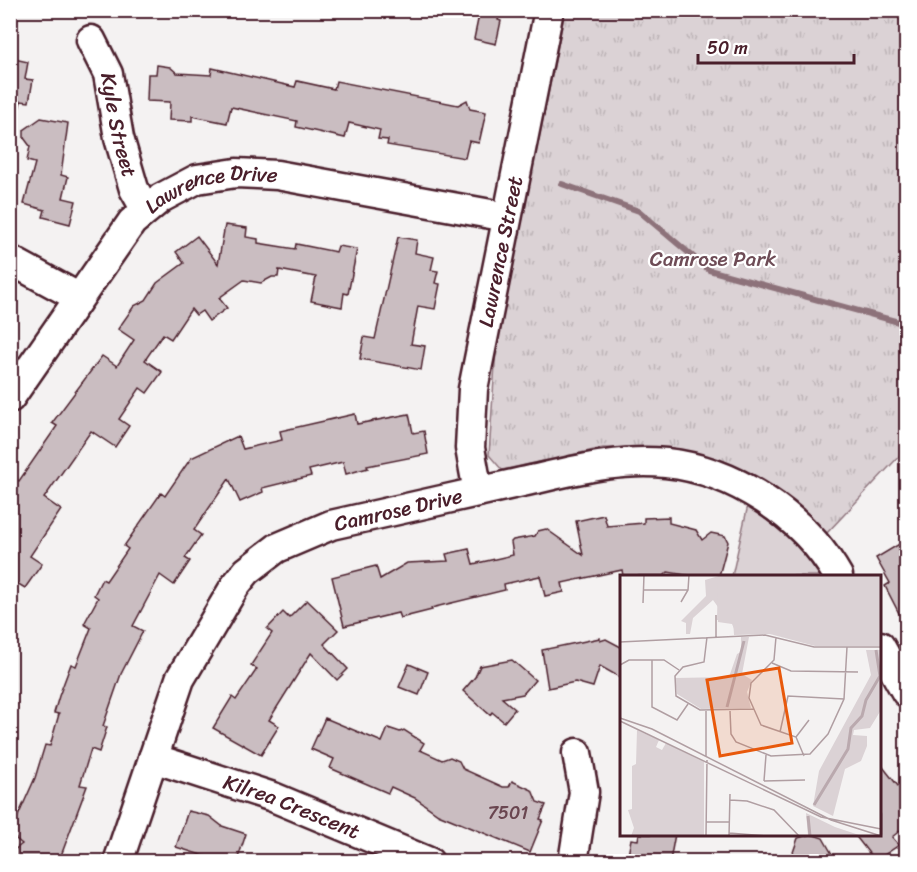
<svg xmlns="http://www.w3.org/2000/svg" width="917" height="872" viewBox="0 0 917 872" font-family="Sriracha,sans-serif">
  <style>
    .grass { fill: #dbd2d5; stroke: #927880; stroke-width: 1.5 }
    .park { fill: url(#park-tufts); stroke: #927880; stroke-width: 1.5 }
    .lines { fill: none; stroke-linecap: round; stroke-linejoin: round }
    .stream { stroke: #8d727a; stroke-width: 6 }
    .building { fill: #cabdc1; stroke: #4a1f2b; stroke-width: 1.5 }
    .minor-casing { stroke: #4a1f2b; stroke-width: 33 }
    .minor { stroke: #fff; stroke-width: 28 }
    .labels { text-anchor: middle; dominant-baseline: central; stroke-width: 4.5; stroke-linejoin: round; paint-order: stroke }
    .number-label { font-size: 18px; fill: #6a4650 }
    .street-label { font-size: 21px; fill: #4a1f2b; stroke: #fff }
    .park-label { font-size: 21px; fill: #6e4c56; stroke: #fff }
    .inset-river { fill: none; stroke: #baa9ae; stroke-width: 3 }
    .inset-road { fill: none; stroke: #b09ea2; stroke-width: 1.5 }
    .view { fill: #e8590c; fill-opacity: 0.15; stroke: #e8590c; stroke-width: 3 }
    .inset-edge { fill: none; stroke: #4a1f2b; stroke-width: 3 }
  </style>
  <defs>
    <pattern id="park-tufts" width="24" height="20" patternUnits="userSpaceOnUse" patternTransform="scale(1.5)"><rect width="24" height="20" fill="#dbd2d5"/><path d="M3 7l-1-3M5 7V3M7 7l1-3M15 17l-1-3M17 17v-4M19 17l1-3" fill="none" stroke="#bdb4b7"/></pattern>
  </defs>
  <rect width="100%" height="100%" fill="#f4f2f2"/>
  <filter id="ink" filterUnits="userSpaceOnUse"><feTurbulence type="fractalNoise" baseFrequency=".0167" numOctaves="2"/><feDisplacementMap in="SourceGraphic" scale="12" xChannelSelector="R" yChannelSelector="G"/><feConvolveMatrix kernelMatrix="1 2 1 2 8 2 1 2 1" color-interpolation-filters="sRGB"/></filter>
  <g filter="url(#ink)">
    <polygon class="grass" points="748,505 796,543 821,576 732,576"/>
    <polygon class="park" points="565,11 906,11 906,449 825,535 646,449 603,448 502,470 489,455 496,349"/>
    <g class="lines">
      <polyline class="stream" points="562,184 639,211 709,270 906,324"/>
    </g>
    <g class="building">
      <polygon points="480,10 500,10 498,20 501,21 496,44 474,39"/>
      <polygon points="10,58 28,62 25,79 33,80 29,102 21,101 19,109 10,109"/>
      <polygon points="157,65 170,67 177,73 211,75 212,68 295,87 297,81 334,89 336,81 458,105 467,100 470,109 486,112 479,143 469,141 465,158 387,145 388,140 378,139 380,130 349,123 345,138 296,127 297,121 231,107 227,123 192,116 192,121 169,120 170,102 147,101 148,74 156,74"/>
      <polygon points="41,118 68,123 61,175 68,177 63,198 76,201 70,224 43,217 45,210 24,204 35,163 27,161 30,146 24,138 24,130"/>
      <polygon points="225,225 247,228 246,237 258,239 258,243 295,249 296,244 336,252 338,246 357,249 348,294 344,293 342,307 311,301 316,277 279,270 278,277 272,277 261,283 244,280 219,298 227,308 209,321 202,311 196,315 191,309 171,339 163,334 145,360 162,372 147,393 140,388 119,419 129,426 115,447 91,431 44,498 61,510 30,556 42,564 25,588 10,579 10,475 19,481 57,426 52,423 102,356 117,366 134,340 118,329 134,306 146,300 157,283 184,263 176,252 197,236 218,264"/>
      <polygon points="398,237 417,240 415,253 434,257 431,270 438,271 435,283 440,284 435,309 418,306 411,344 425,346 421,370 360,359 364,337 375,339"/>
      <polygon points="355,414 357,424 409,414 413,433 424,431 428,454 367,466 368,468 346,474 343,462 309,470 311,476 262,488 263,492 240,502 229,479 194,530 201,535 185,558 190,561 174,585 160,575 133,626 143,631 121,674 103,726 107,727 99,752 91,749 80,785 87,786 59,861 10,861 10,853 22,844 10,834 35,778 45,745 50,746 59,714 54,713 59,696 71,664 76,666 91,628 84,624 98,598 94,595 102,579 106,581 128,549 124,546 161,493 165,496 191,458 238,436 243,449 282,440 280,431"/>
      <polygon points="604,515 607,526 644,523 644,518 669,517 669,523 696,530 702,540 711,533 725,536 728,542 719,576 691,576 668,572 664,576 623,576 622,570 562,583 564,592 545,596 540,576 504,584 505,590 431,608 432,610 400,618 398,613 344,626 332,577 376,566 380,579 407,563 448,561 446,554 469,549 473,564 513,555 511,542 513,540 535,536 538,531 546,529 583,555 576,521"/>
      <polygon points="906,540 906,627 885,586 890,583 876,558"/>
      <polygon points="307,600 338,630 324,644 348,669 337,680 311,653 269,720 279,726 261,755 213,728 232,697 236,700 257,669 251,665 272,633 267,629 283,612 289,618"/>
      <polygon points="600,638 600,641 606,639 621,647 621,678 600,666 593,687 575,682 548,688 542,650"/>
      <polygon points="512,660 535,680 523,694 502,698 515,709 504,722 492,712 490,715 463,691 475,677 480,666"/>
      <polygon points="409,664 428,672 419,695 399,687"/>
      <polygon points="325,718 382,742 388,728 400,732 404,730 424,743 420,750 442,760 450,757 459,761 463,769 503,787 509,787 512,781 532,790 537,802 546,805 540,819 543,820 530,852 438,814 415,798 391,787 388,793 330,768 334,759 311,749"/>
      <polygon points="879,762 906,796 906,826 892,837 899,845 875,861 854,834 879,834"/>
      <polygon points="188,811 209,816 222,826 246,834 237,861 220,861 176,847"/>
      <polygon points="639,834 675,834 670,861 627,861 631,839 638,840"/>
      <polygon points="811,834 823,838 836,861 790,861 798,838"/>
    </g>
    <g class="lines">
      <defs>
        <g id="minor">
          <path id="s1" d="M 91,40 L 108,74 L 119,138 L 134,189 L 146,210"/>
          <polyline points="10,260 78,297"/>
          <path id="s2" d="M 10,398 L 132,222 L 161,198 L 197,179 L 236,173 L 277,175 L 507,217"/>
          <path id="s3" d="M 478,492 L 470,448 L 473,389 L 549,10"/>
          <polyline points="880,646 906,692"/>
          <path id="s4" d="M 153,758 L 273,797 L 429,862"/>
          <path id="s5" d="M 118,862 L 180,679 L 235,586 L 247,571 L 277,548 L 331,525 C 395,511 458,496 522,482 C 569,472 617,458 666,463 C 734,470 804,516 838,576"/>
          <polyline points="573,862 584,792 577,753"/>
        </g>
      </defs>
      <use href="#minor" class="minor-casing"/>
      <use href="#minor" class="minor"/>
    </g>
  </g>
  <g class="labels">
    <g class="number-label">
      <text x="508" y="813">7501</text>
    </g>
    <g class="street-label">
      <text stroke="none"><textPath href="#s1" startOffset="90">Kyle Street</textPath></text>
      <text stroke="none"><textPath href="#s2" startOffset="304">Lawrence Drive</textPath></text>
      <text stroke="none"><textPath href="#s3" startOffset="244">Lawrence Street</textPath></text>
      <text stroke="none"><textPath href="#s5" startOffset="486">Camrose Drive</textPath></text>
      <text stroke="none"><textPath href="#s4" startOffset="147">Kilrea Crescent</textPath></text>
    </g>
    <g class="park-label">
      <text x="713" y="259">Camrose Park</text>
    </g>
  </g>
  <g transform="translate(620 575)">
    <rect width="261" height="261" fill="#f4f2f2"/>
    <path d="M 102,0 L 117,37 L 115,56 L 112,49 L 98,47 L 98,32 L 93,25 L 73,43 L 70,59 L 66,59 L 66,48 L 61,46 L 86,21 L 85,5 ZM 246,75 L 261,75 L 261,135 L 250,153 L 234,155 L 233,160 L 247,161 L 247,171 L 241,186 L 225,194 L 213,241 L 193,231 L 199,196 L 251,100 ZM 17,155 L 39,165 L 36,172 L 42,175 L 46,168 L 84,187 L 84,261 L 11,261 L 14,253 L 8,235 L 12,234 L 12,191 L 16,189 Z" fill="#dbd2d5"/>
    <path d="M 98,0 L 261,0 L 261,71 L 195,71 L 150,59 L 114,60 L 113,45 L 97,45 ZM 121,62 L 129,62 L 122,99 L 132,105 L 127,117 L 131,133 L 81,134 L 57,119 L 55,103 L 109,102 L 117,79 L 121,77 ZM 186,238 L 215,252 L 242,261 L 188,261 Z" fill="#dbd2d5"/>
    <path class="inset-river" d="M 107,132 L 124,66M 194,230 L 228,174 L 231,153 L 242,141 L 246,125 L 260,101 L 256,75M 188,241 L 190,261"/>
    <path class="inset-road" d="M 24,15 L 68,15M 61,27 L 68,15 L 69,0M 23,28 L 24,0M 87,62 L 84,87 L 63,92 L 55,101 L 56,121 L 80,135 L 134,134M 96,62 L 96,40M 156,62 L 154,85 L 131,108 L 129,123 L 141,150 L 176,162 L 184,181M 0,67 L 145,60 L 194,72 L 261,72M 32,85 L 32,132 L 57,145 L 68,129M 152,88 L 171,96 L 238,97M 0,90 L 9,85 L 44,85 L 59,95M 110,136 L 111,159 L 116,167 L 151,181 L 190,179 L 208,159 L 224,124 L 227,72M 0,143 L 32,154 L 211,245 L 261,261M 0,146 L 201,242 L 261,254M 160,157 L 168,121 L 224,124M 176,162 L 189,145M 86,181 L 86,136M 144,206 L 185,205M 144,206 L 146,180M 110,225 L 127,226 L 154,235 L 179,261M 86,247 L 109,247M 109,258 L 146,261M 86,261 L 87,185M 109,261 L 110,219"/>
    <path class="view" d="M 159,93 L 172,168 L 100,181 L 87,105 Z"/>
    <rect width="261" height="261" class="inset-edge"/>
  </g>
  <rect width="917" height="872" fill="none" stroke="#fff" stroke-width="36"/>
  <rect x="18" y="18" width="881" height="836" fill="none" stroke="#4a1f2b" stroke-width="2" filter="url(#ink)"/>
  <path d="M698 54v9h156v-9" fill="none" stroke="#4a1f2b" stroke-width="3"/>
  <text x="707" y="54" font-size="18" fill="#4a1f2b" stroke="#ffffff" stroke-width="4.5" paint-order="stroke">50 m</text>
</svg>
